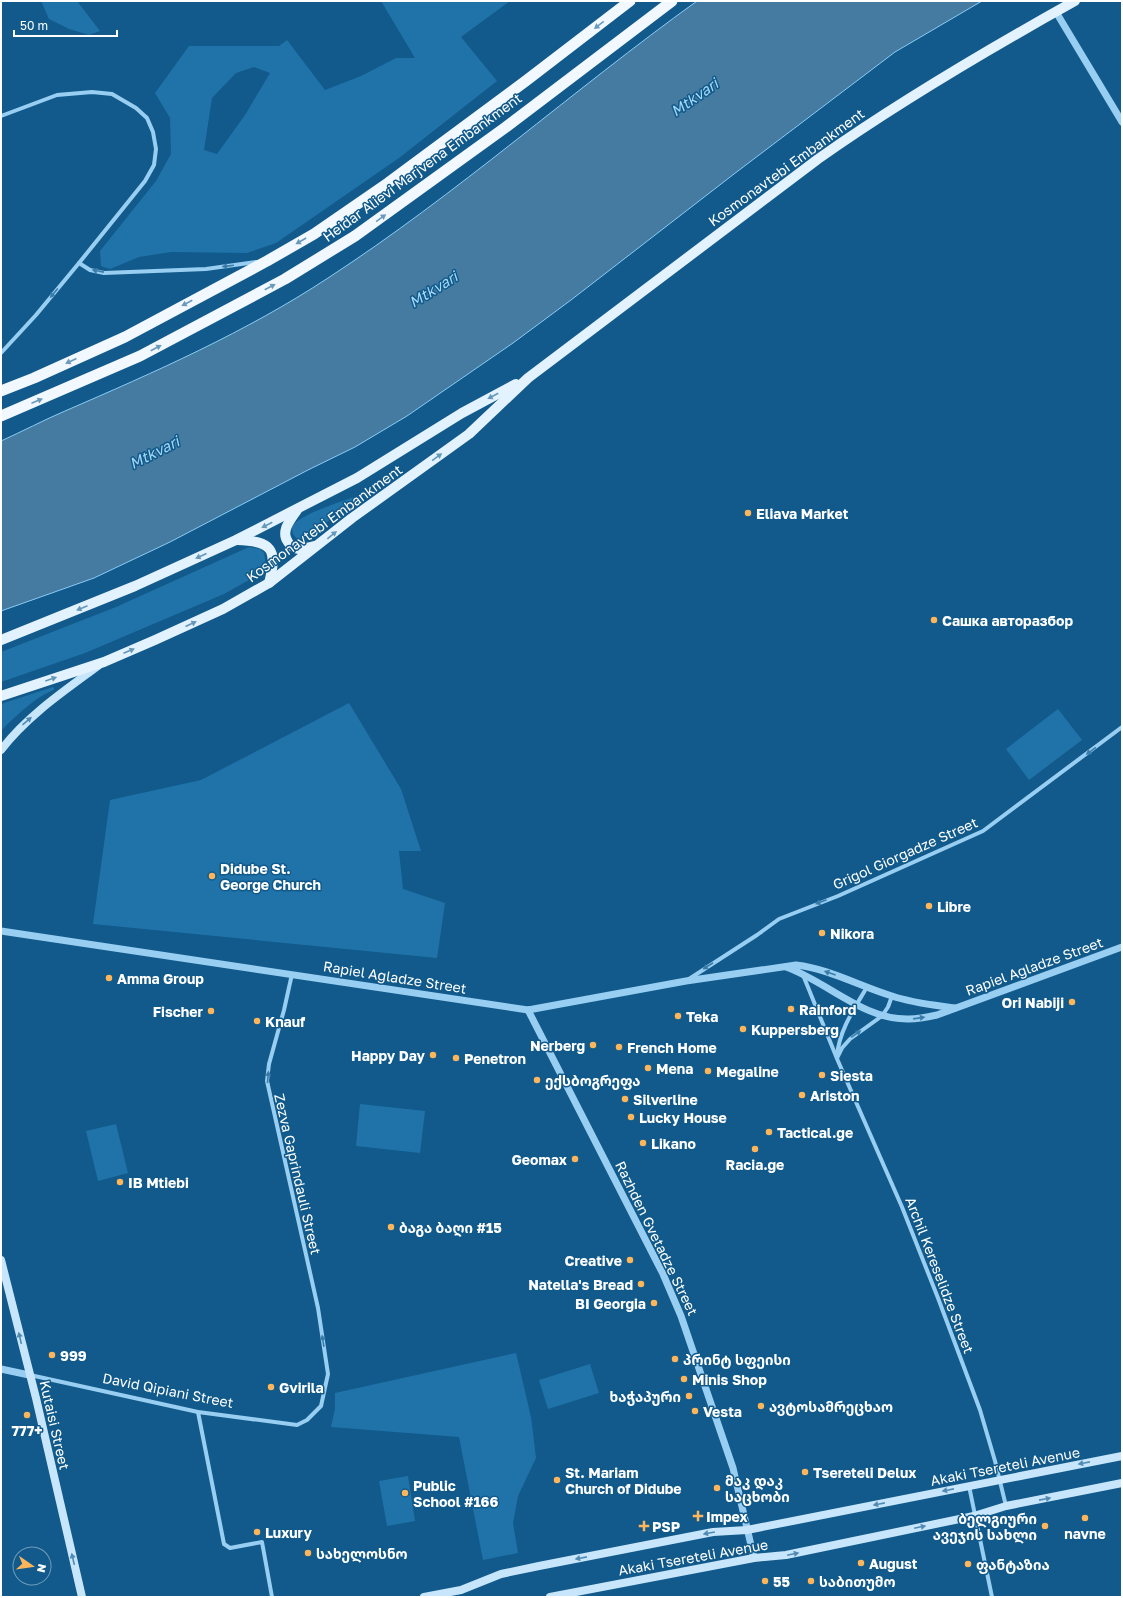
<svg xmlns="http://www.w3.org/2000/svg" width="1123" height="1598" viewBox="0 0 1123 1598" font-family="'Golos Text','Noto Sans Georgian',sans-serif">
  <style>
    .green { fill: #2073a9; fill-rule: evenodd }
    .water { fill: #457ba0; stroke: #8accf5 }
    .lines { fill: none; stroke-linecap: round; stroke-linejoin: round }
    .minor { stroke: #98cef1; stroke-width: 4 }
    .tertiary { stroke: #98cef1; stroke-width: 7 }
    .secondary { stroke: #c7e6fc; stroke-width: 8 }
    .primary { stroke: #e3f2ff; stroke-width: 10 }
    .trunk { stroke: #f1f8ff; stroke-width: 11 }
    .oneway { fill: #6b99b9 }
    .oneway2 { fill: #3a7daa }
    .oneway3 { fill: #6597b9 }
    .oneway4 { fill: #518bb3 }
    .poi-dot { fill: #ffb559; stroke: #115a8b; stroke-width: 1.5 }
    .labels { text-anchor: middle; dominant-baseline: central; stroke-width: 3; stroke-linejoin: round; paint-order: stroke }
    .street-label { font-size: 14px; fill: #fff; stroke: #115a8b }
    .poi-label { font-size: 14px; font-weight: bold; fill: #fff; stroke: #115a8b; text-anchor: start }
    .water-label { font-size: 15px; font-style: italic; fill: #a4d8f9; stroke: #115a8b }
  </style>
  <rect width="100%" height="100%" fill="#115a8b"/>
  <g class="green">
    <polygon points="41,1 77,1 100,31 89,35 69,29 49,19"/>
    <path d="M 381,1 L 510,1 L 461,37 L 497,81 L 399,158 L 276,243 L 247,253 L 171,252 L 139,257 L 110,269 L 101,266 L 100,251 L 156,181 L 171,154 L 170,118 L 155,93 L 189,46 L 279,46 L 287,40 L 325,90 L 361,76 L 396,58 L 415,58 ZM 254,67 L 270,73 L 245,115 L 217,154 L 204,150 L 212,98 L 236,73 Z"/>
    <path d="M 360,495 C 353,500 346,505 340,510 C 329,518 315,540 301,541 C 295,538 292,535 292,527 C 297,515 346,500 360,495 Z"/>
    <polygon points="249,547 260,549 264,553 265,559 265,563 259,573 249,580 224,594 85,653 1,682 1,652 116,607"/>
    <path d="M 53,687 L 54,688 L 54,690 C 38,695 13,718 2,730 L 1,729 L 1,704 Z"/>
    <polygon points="349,703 401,789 421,851 399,851 403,889 445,903 437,958 93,924 110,800 201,780"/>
    <polygon points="1058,709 1082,740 1029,780 1006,749"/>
    <polygon points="360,1104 425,1111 420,1153 356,1146"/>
    <polygon points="116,1124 128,1173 98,1181 86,1131"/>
    <polygon points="516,1353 531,1417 536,1458 518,1496 513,1523 518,1553 483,1560 459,1437 331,1427 335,1409 335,1393"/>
    <polygon points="590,1364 599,1393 548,1409 539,1380"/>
    <polygon points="408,1476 415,1521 387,1526 379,1481"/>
  </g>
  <path class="water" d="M 697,1 L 982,1 L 895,52 L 734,174 L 571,300 L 513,343 L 407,416 L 355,447 L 308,470 L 170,542 L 94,578 L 1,611 L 1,441 C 23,431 44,420 65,411 C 155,372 246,332 328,278 C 457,194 572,91 697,1 Z"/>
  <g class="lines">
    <g class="minor">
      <polyline points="1,116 57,95 92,92 112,94 136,108 147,118 153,132 156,149 154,165 145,181 79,263 36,315 1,353"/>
      <polyline points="79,263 90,270 104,273 206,269 256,262"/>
      <polyline points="803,975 838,1061 902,1207 938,1298 980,1410 995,1461 1006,1506"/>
      <polyline points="689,979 757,935 779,919 838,896 983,831 1122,727"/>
      <path d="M 837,1056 C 839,1031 854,1009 867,987"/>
      <polyline points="837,1058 842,1048 850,1039 882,1016 888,1007 892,996"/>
      <polyline points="30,1375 198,1412 297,1425 307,1420 321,1406 328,1374 318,1308 267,1081 269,1064 284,1010 292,974"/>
      <polyline points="198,1412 224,1544 230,1548 262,1542 272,1597"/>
      <polyline points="969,1486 992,1597"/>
    </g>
    <g class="tertiary">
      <polyline points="1056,12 1122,122"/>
      <path d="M 1,931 L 528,1010 L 686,981 L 796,965 C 830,969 859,986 892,996 C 912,1003 934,1005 955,1008"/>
      <path d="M 786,967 C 828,982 863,1020 909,1019 C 918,1019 928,1017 937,1015 L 1122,947"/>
      <polyline points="528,1010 663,1274 681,1316 733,1468 754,1558"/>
      <polyline points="1,1369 29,1375"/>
    </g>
    <g class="secondary">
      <path d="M 1,750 C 27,716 64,691 98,666"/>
      <polyline points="1,1260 36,1398 82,1597"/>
      <polyline points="424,1597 461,1590 501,1574 539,1566 713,1532 747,1530 1122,1456"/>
      <polyline points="550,1597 754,1558 786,1555 974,1516 1006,1506 1122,1483"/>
    </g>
    <g class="primary">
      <path d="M 297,510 C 291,519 280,531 288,542 C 290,546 294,548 299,549 C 304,549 310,547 315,546"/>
      <path d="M 237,540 C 272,541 278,549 269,583"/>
      <polyline points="1,640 135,586 236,540 357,478 462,413 516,384"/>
      <path d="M 1,696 L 104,662 L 155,640 L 223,609 L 269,583 L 352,518 L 469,434 L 528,378 L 818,159 C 900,101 987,50 1075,1"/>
    </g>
    <g class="trunk">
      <polyline points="1,391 34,378 125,337 267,261 314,234 388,183 527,80 630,1"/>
      <polyline points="1,416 140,356 285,279 355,236 506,127 672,1"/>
    </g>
  </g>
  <defs><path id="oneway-solid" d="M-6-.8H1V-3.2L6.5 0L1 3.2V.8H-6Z"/></defs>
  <g class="oneway">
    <use href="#oneway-solid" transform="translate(599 25) rotate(142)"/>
    <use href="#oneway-solid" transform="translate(381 218) rotate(-36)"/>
    <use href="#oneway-solid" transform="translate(301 241) rotate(150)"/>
    <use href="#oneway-solid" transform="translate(270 287) rotate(-28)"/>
    <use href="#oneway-solid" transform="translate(187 303) rotate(152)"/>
    <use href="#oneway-solid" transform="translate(156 348) rotate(-28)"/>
    <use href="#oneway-solid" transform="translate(71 361) rotate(155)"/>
    <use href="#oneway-solid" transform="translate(37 401) rotate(-23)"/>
  </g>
  <g class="oneway2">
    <use href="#oneway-solid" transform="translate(228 266) rotate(173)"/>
    <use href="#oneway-solid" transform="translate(98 271) rotate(-169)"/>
    <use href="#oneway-solid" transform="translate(54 293) rotate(130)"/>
    <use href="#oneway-solid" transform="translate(1091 751) rotate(144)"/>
    <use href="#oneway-solid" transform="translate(821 902) rotate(159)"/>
    <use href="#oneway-solid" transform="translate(708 966) rotate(147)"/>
    <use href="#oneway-solid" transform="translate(830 973) rotate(-161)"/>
    <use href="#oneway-solid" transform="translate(919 1018) rotate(-8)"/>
    <use href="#oneway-solid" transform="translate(856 1034) rotate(-35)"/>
    <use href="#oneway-solid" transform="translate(268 1077) rotate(-85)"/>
    <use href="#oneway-solid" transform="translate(323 1341) rotate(-99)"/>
  </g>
  <g class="oneway3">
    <use href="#oneway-solid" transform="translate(493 396) rotate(152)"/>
    <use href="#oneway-solid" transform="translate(437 457) rotate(-36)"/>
    <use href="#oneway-solid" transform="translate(267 525) rotate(153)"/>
    <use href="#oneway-solid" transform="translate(332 535) rotate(-39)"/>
    <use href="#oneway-solid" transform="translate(201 556) rotate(156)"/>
    <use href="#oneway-solid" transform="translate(82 608) rotate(157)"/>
    <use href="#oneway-solid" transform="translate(191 624) rotate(-25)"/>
    <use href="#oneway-solid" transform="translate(129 651) rotate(-23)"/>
    <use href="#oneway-solid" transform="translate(51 679) rotate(-19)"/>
  </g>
  <g class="oneway4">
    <use href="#oneway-solid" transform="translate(27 721) rotate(-41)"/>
    <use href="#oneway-solid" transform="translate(20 1338) rotate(-103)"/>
    <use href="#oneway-solid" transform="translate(1084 1463) rotate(169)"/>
    <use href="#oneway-solid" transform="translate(948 1490) rotate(169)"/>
    <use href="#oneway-solid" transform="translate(1045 1499) rotate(-11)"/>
    <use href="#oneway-solid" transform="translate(879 1504) rotate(169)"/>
    <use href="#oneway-solid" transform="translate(920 1527) rotate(-12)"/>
    <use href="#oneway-solid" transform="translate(709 1533) rotate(170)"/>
    <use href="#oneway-solid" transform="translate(793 1554) rotate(-12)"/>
    <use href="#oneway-solid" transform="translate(581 1558) rotate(169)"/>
    <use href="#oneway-solid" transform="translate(73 1559) rotate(-103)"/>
  </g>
  <g class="poi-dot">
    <circle cx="748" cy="513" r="4"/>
    <circle cx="934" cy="620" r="4"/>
    <circle cx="212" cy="876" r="4"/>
    <circle cx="929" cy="906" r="4"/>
    <circle cx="822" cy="933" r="4"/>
    <circle cx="109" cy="978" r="4"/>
    <circle cx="1072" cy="1002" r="4"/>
    <circle cx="791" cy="1009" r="4"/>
    <circle cx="211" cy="1011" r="4"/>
    <circle cx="678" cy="1016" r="4"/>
    <circle cx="257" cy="1021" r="4"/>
    <circle cx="743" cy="1029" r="4"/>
    <circle cx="593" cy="1045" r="4"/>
    <circle cx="619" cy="1047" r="4"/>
    <circle cx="433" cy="1055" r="4"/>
    <circle cx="456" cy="1058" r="4"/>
    <circle cx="648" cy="1068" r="4"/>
    <circle cx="708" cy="1071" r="4"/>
    <circle cx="822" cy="1075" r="4"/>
    <circle cx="537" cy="1080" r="4"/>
    <circle cx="802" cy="1095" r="4"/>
    <circle cx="625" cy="1099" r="4"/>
    <circle cx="631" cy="1117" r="4"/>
    <circle cx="769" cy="1132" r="4"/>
    <circle cx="643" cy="1143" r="4"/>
    <circle cx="755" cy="1149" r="4"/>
    <circle cx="575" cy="1159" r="4"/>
    <circle cx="120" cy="1182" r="4"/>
    <circle cx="391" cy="1227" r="4"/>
    <circle cx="630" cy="1260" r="4"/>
    <circle cx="641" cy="1284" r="4"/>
    <circle cx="654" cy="1303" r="4"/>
    <circle cx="52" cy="1355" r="4"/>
    <circle cx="675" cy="1359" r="4"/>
    <circle cx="684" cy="1379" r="4"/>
    <circle cx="271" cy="1387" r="4"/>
    <circle cx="689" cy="1396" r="4"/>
    <circle cx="761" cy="1406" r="4"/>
    <circle cx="695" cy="1411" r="4"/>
    <circle cx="27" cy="1415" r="4"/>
    <circle cx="805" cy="1472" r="4"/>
    <circle cx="557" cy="1480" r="4"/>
    <circle cx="717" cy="1488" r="4"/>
    <circle cx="405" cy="1493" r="4"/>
    <path d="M696 1510h4v4h4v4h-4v4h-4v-4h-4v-4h4z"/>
    <circle cx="1085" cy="1518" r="4"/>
    <path d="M642 1520h4v4h4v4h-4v4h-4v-4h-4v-4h4z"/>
    <circle cx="1045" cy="1526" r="4"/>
    <circle cx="257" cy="1532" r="4"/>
    <circle cx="308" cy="1553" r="4"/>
    <circle cx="861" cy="1563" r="4"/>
    <circle cx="968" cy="1564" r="4"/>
    <circle cx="765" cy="1581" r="4"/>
    <circle cx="811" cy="1581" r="4"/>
  </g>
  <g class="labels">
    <g class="street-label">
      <text transform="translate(422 167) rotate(-36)">Heidar Alievi Marjvena Embankment</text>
      <text transform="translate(786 167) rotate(-36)">Kosmonavtebi Embankment</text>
      <text transform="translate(324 523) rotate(-36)">Kosmonavtebi Embankment</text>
      <text transform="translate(905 853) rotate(-24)">Grigol Giorgadze Street</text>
      <text transform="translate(1034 966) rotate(-20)">Rapiel Agladze Street</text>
      <text transform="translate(395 977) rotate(9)">Rapiel Agladze Street</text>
      <text transform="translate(298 1174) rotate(77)">Zezva Gaprindauli Street</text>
      <text transform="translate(657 1238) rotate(64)">Razhden Gvetadze Street</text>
      <text transform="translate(940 1275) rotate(69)">Archil Kereselidze Street</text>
      <text transform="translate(168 1390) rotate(11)">David Qipiani Street</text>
      <text transform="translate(55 1425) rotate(77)">Kutaisi Street</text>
      <text transform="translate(1005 1466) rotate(-11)">Akaki Tsereteli Avenue</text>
      <text transform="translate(693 1557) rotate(-10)">Akaki Tsereteli Avenue</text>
    </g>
    <g class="poi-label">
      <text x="756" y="513">Eliava Market</text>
      <text x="942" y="620">Сашка авторазбор</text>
      <text x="220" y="868">Didube St.<tspan x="220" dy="16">George Church</tspan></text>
      <text x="937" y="906">Libre</text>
      <text x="830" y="933">Nikora</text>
      <text x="117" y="978">Amma Group</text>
      <text x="1064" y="1002" text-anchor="end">Ori Nabiji</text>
      <text x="799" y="1009">Rainford</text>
      <text x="203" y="1011" text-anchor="end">Fischer</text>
      <text x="686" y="1016">Teka</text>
      <text x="265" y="1021">Knauf</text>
      <text x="751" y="1029">Kuppersberg</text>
      <text x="585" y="1045" text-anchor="end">Nerberg</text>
      <text x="627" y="1047">French Home</text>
      <text x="425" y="1055" text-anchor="end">Happy Day</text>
      <text x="464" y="1058">Penetron</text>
      <text x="656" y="1068">Mena</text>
      <text x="716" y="1071">Megaline</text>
      <text x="830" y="1075">Siesta</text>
      <text x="545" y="1080">ექსბოგრეფა</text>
      <text x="810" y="1095">Ariston</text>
      <text x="633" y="1099">Silverline</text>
      <text x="639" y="1117">Lucky House</text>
      <text x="777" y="1132">Tactical.ge</text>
      <text x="651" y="1143">Likano</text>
      <text x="567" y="1159" text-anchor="end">Geomax</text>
      <text x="755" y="1164" text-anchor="middle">Racia.ge</text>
      <text x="128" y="1182">IB Mtiebi</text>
      <text x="399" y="1227">ბაგა ბაღი #15</text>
      <text x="622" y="1260" text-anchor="end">Creative</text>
      <text x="633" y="1284" text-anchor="end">Natella's Bread</text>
      <text x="646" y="1303" text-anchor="end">BI Georgia</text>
      <text x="60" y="1355">999</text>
      <text x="683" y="1359">პრინტ სფეისი</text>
      <text x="692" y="1379">Minis Shop</text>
      <text x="279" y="1387">Gvirila</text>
      <text x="681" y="1396" text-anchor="end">ხაჭაპური</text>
      <text x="769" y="1406">ავტოსამრეცხაო</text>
      <text x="703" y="1411">Vesta</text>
      <text x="27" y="1430" text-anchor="middle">777+</text>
      <text x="565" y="1472">St. Mariam<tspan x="565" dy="16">Church of Didube</tspan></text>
      <text x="813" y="1472">Tsereteli Delux</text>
      <text x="725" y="1480">მაკ დაკ<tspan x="725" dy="16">საცხობი</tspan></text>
      <text x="413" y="1485">Public<tspan x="413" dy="16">School #166</tspan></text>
      <text x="706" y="1516">Impex</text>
      <text x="1037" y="1518" text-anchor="end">ბელგიური<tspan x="1037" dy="16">ავეჯის სახლი</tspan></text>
      <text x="652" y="1526">PSP</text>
      <text x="265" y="1532">Luxury</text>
      <text x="1085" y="1533" text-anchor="middle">navne</text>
      <text x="316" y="1553">სახელოსნო</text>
      <text x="869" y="1563">August</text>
      <text x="976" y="1564">ფანტაზია</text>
      <text x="773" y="1581">55</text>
      <text x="819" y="1581">საბითუმო</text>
    </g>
    <g class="water-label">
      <text transform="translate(694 97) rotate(-35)">Mtkvari</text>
      <text transform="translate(433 289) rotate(-32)">Mtkvari</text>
      <text transform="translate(154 452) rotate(-27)">Mtkvari</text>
    </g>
  </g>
  <rect width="1123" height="1598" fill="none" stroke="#ffffff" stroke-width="4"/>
  <g transform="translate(32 1566) rotate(103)"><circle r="19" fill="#115a8b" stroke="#709cb9"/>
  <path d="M0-3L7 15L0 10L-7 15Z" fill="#ffb559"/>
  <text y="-6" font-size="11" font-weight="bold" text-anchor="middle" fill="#ffffff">N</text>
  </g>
  <path d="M14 30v6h103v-6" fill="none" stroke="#ffffff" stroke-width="2"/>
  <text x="20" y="30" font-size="12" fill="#ffffff" stroke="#115a8b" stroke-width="3" paint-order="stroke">50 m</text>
</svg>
